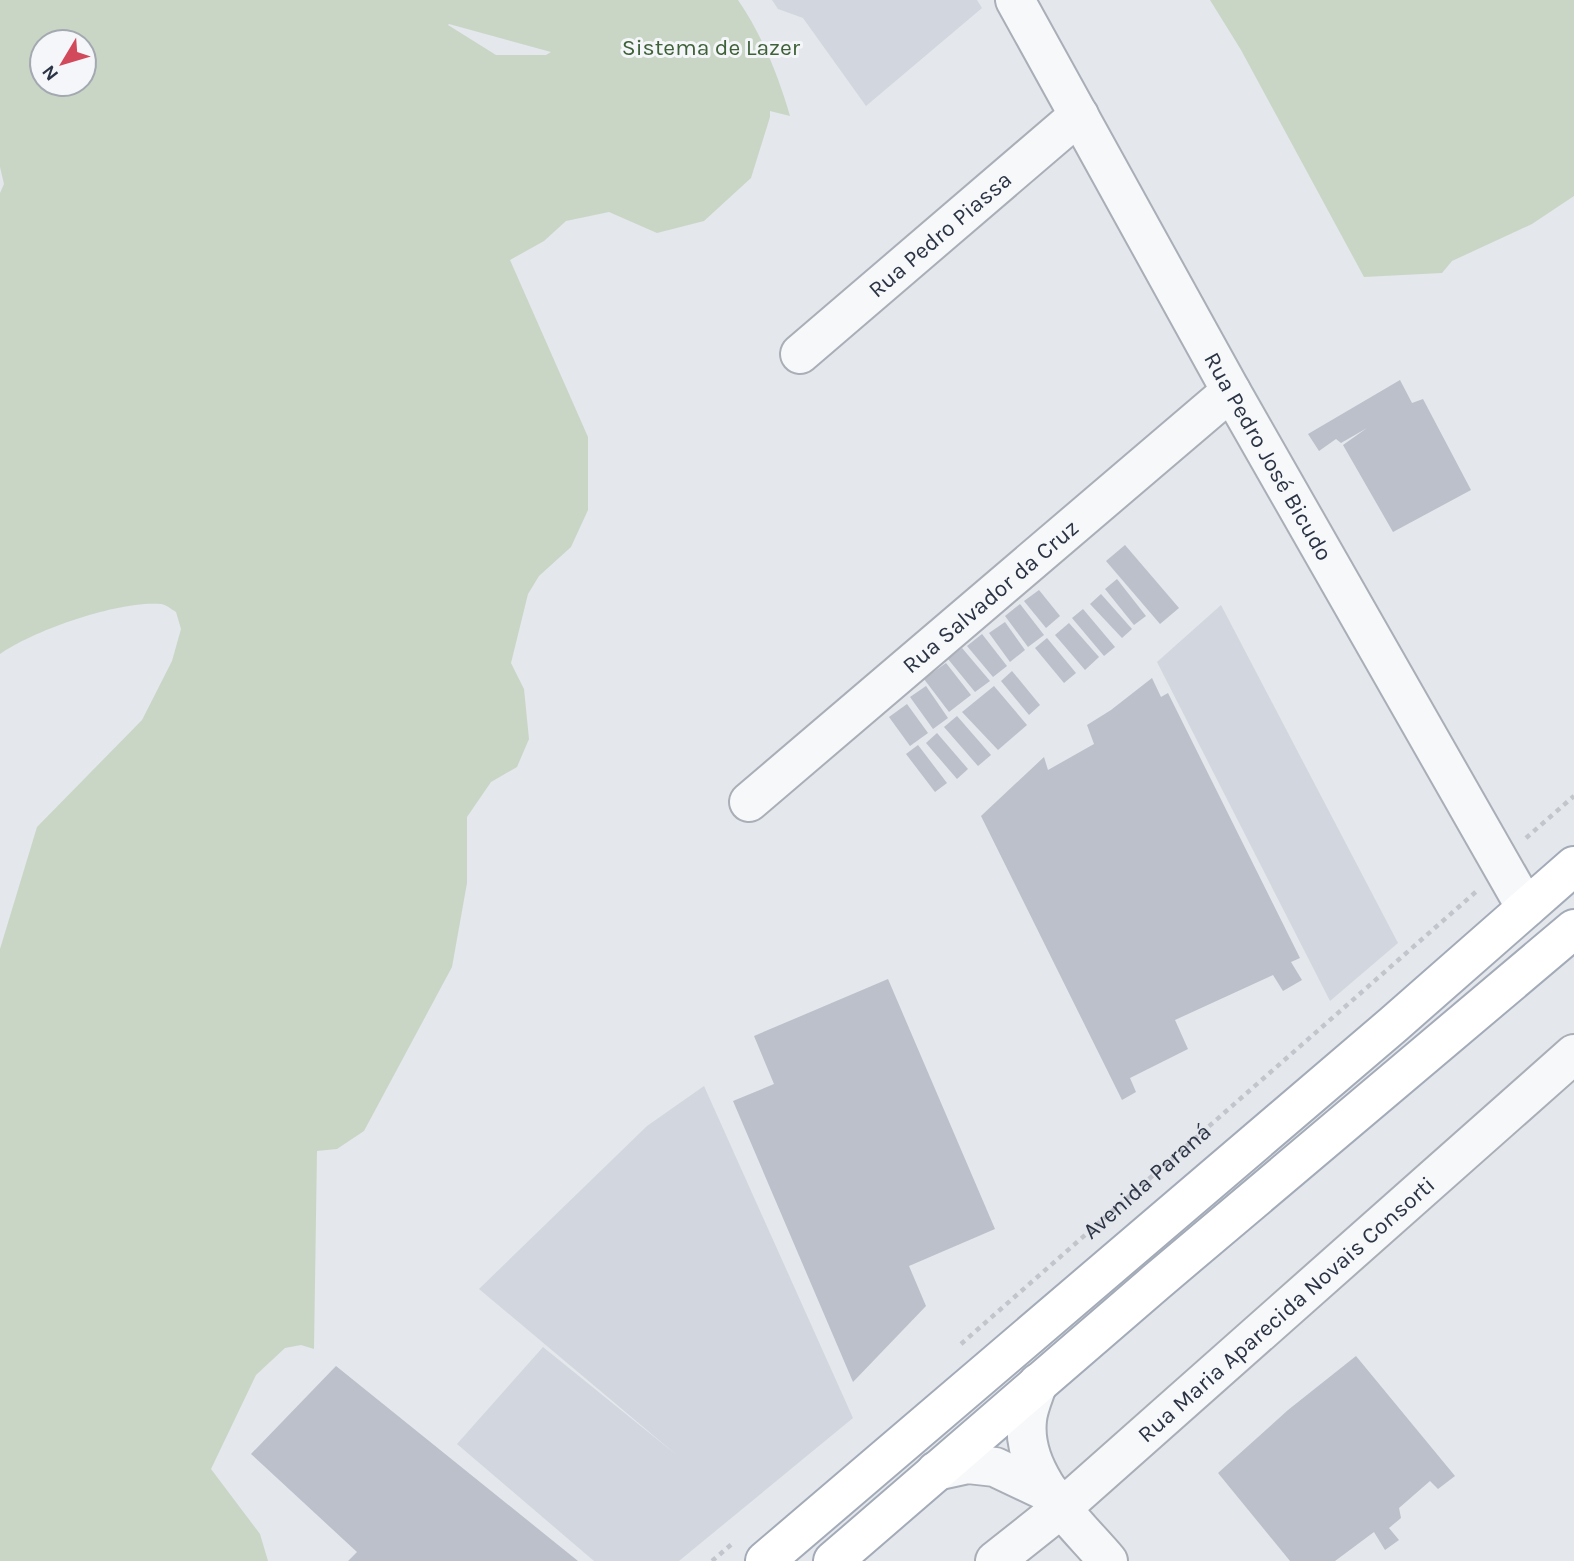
<svg xmlns="http://www.w3.org/2000/svg" width="1574" height="1561" viewBox="0 0 1574 1561" font-family="Karla,sans-serif">
  <style>
    .built { fill: #d2d6de }
    .green { fill: #c9d6c5; fill-rule: evenodd }
    .building { fill: #bbc0ca }
    .lines { fill: none; stroke-linecap: round; stroke-linejoin: round }
    .street-casing { stroke: #a9aeb7; stroke-width: 42 }
    .primary-casing { stroke: #a3abb8; stroke-width: 42 }
    .path { stroke: #c2c5cb; stroke-width: 4.5; stroke-dasharray: 5 5; stroke-linecap: butt }
    .street { stroke: #f7f8fa; stroke-width: 38 }
    .primary { stroke: #fff; stroke-width: 38 }
    .labels { text-anchor: middle; dominant-baseline: central; stroke-width: 6; stroke-linejoin: round; paint-order: stroke }
    .park-label { font-size: 23px; fill: #3f6138; stroke: #f4f6f9 }
    .street-label { font-size: 23px; fill: #2b3445; stroke: #f4f6f9 }
  </style>
  <rect width="100%" height="100%" fill="#e4e7ec"/>
  <g class="built">
    <polygon points="772,0 977,0 982,8 866,106 803,18 778,9"/>
    <polygon points="1221,605 1398,943 1330,1001 1157,662"/>
    <polygon points="704,1086 853,1418 679,1561 594,1561 457,1444 543,1347 679,1457 479,1289 647,1126"/>
  </g>
  <g class="green">
    <path d="M 0,0 L 738,0 C 762,35 778,75 790,116 L 770,111 L 770,117 L 751,178 L 704,221 L 657,233 L 609,212 L 566,221 L 544,241 L 510,260 L 588,437 L 588,510 L 571,547 L 539,576 L 528,594 L 511,663 L 524,689 L 529,739 L 517,767 L 491,782 L 467,817 L 467,883 L 452,967 L 364,1131 L 337,1149 L 317,1151 L 314,1349 L 301,1345 L 285,1348 L 256,1375 L 211,1469 L 260,1534 L 268,1561 L 0,1561 L 0,949 L 37,827 L 142,720 L 172,661 L 181,629 L 176,612 C 171,609 167,605 161,604 C 120,600 34,630 0,654 L 0,193 L 4,184 L 0,167 ZM 448,25 L 449,24 L 551,52 L 546,55 L 496,55 ZM 42,42 L 84,42 L 84,84 L 42,84 Z"/>
    <polygon points="1210,0 1574,0 1574,196 1532,224 1452,261 1442,273 1364,277 1241,50"/>
  </g>
  <g class="building">
    <polygon points="1400,380 1412,403 1423,399 1471,490 1393,532 1343,445 1367,428 1341,443 1336,439 1319,451 1308,434"/>
    <polygon points="1125,545 1179,608 1160,624 1106,561"/>
    <polygon points="1117,579 1146,616 1134,625 1105,589"/>
    <polygon points="1039,590 1060,616 1046,628 1024,601"/>
    <polygon points="1101,594 1132,629 1122,638 1090,604"/>
    <polygon points="1020,604 1044,635 1028,647 1005,616"/>
    <polygon points="1083,609 1115,647 1104,656 1072,618"/>
    <polygon points="1005,622 1025,650 1010,662 989,633"/>
    <polygon points="1069,623 1099,657 1085,670 1055,635"/>
    <polygon points="982,634 1007,666 993,677 967,646"/>
    <polygon points="1047,638 1076,673 1064,683 1035,648"/>
    <polygon points="962,648 990,681 975,692 948,659"/>
    <polygon points="946,663 971,695 949,712 924,679"/>
    <polygon points="1012,671 1040,705 1029,715 1001,681"/>
    <polygon points="1152,678 1161,697 1168,693 1300,958 1291,962 1302,980 1283,991 1273,975 1175,1020 1188,1049 1130,1078 1136,1092 1122,1100 981,816 1044,757 1048,770 1094,744 1087,725 1111,710"/>
    <polygon points="926,686 948,718 933,729 910,697"/>
    <polygon points="994,686 1027,725 998,750 962,712"/>
    <polygon points="907,704 928,733 910,746 889,717"/>
    <polygon points="957,716 991,755 978,766 944,727"/>
    <polygon points="937,733 968,769 957,779 926,743"/>
    <polygon points="918,745 947,783 935,792 906,754"/>
    <polygon points="888,979 995,1229 909,1266 926,1306 853,1382 733,1101 774,1084 754,1036"/>
    <polygon points="1356,1356 1455,1476 1438,1489 1430,1481 1399,1508 1401,1518 1389,1528 1399,1540 1385,1550 1374,1532 1335,1561 1290,1561 1218,1473 1288,1410"/>
    <polygon points="336,1366 578,1561 348,1561 357,1552 251,1454"/>
  </g>
  <g class="lines">
    <defs>
      <g id="street">
        <path id="s2" d="M 1015,0 L 1231,391 L 1526,908"/>
        <path id="s3" d="M 800,354 L 1079,115"/>
        <path id="s4" d="M 749,802 L 1231,391"/>
        <path d="M 1038,1383 C 1034,1395 1028,1408 1027,1420 C 1021,1476 1075,1522 1108,1561"/>
        <polyline points="936,1471 968,1464 995,1467 1052,1494"/>
        <path id="s5" d="M 995,1561 L 1063,1507 L 1574,1054"/>
      </g>
      <g id="primary">
        <polyline points="765,1561 1394,1024 1574,866"/>
        <polyline points="833,1561 1156,1282 1574,929"/>
      </g>
    </defs>
    <use href="#street" class="street-casing"/>
    <use href="#primary" class="primary-casing"/>
    <g class="path">
      <polyline points="1526,838 1574,796"/>
      <path id="s1" d="M 961,1344 L 1478,890"/>
      <polyline points="712,1561 733,1543"/>
    </g>
    <use href="#street" class="street"/>
    <use href="#primary" class="primary"/>
  </g>
  <g class="labels">
    <g class="park-label">
      <text x="711" y="47">Sistema de Lazer</text>
    </g>
    <g class="street-label">
      <text stroke="none"><textPath href="#s3" startOffset="184">Rua Pedro Piassa</textPath></text>
      <text stroke="none"><textPath href="#s2" startOffset="522">Rua Pedro José Bicudo</textPath></text>
      <text stroke="none"><textPath href="#s4" startOffset="317">Rua Salvador da Cruz</textPath></text>
      <text stroke="none"><textPath href="#s1" startOffset="247">Avenida Paraná</textPath></text>
      <text stroke="none"><textPath href="#s5" startOffset="385">Rua Maria Aparecida Novais Consorti</textPath></text>
    </g>
  </g>
  <g transform="translate(63 63) rotate(232)"><circle r="33" fill="#f4f6f9" stroke="#a4a8b1" stroke-width="2"/>
  <path d="M0-5L12 26L0 18L-12 26Z" fill="#d1495b"/>
  <text y="-10" font-size="19" font-weight="bold" text-anchor="middle" fill="#2b3445">N</text>
  </g>
</svg>
